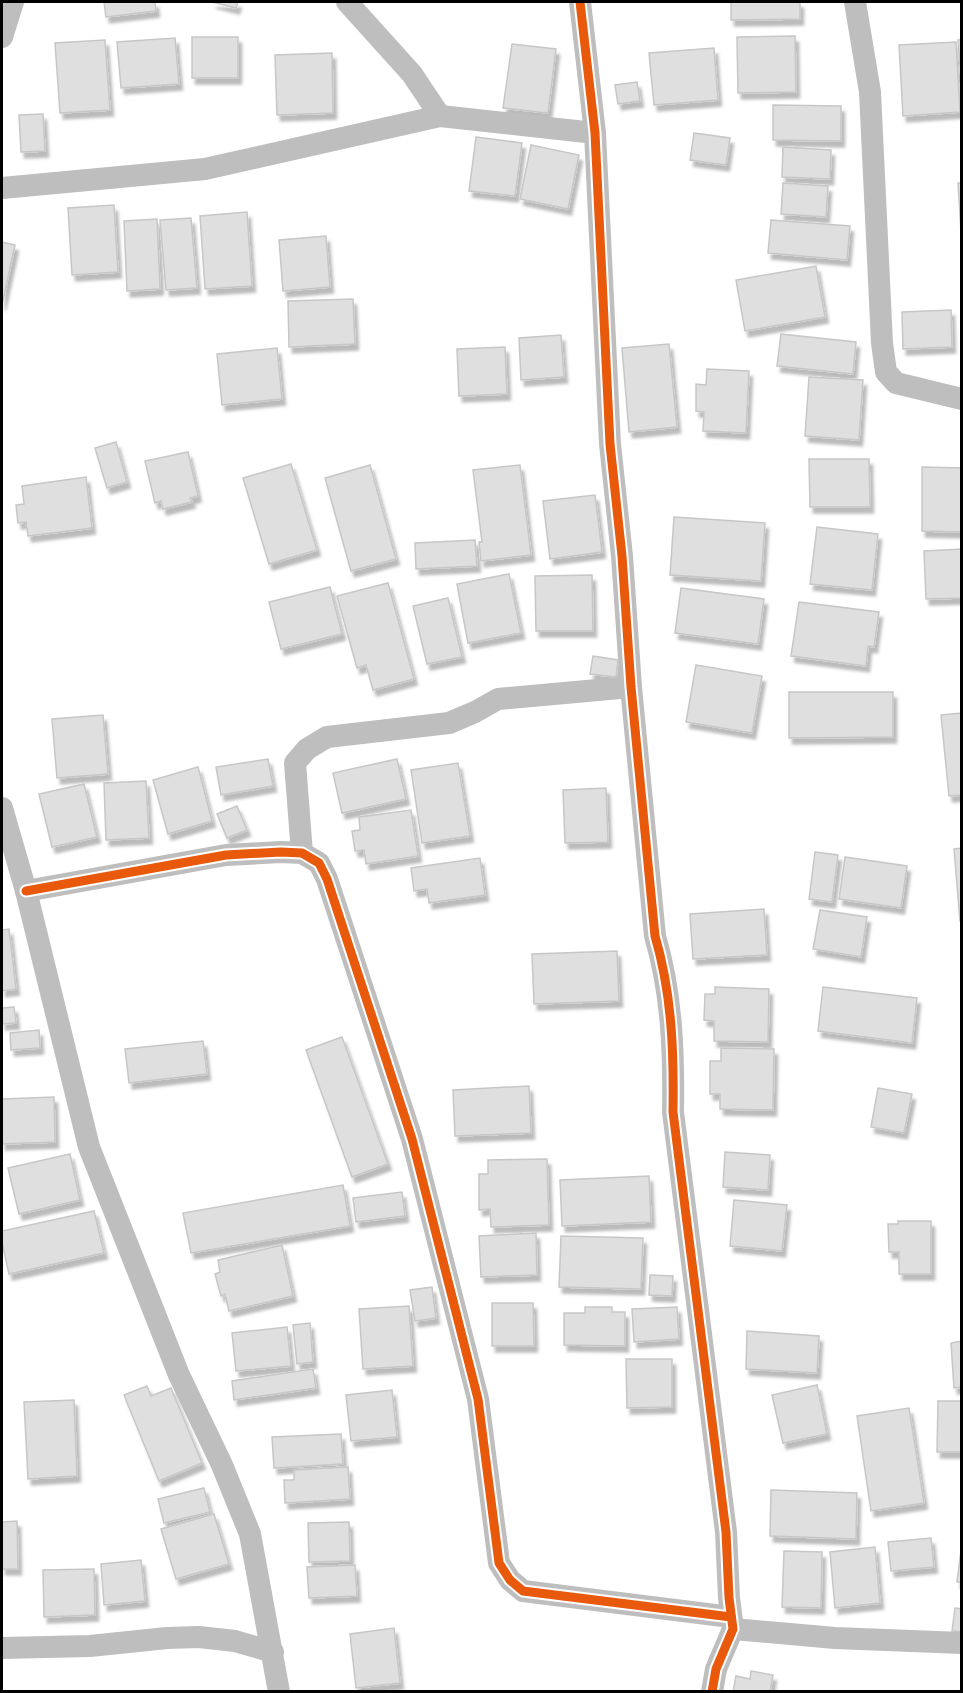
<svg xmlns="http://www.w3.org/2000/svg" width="963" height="1693" viewBox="0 0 963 1693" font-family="'Fira Sans',sans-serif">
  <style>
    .building { fill: #dfdfdf; stroke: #c7c7c7; stroke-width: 1.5; filter: url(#shadow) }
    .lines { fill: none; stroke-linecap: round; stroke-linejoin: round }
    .street { stroke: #bebebe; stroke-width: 22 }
    .cycleway-casing { stroke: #fff; stroke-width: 13 }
    .cycleway { stroke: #e8590c; stroke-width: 9 }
  </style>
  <defs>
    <filter id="shadow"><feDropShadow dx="3.5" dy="6" stdDeviation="1.5" flood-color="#0004"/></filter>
  </defs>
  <rect width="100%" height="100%" fill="#fff"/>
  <g class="building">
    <polygon points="104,2 155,2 156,11 106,17"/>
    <polygon points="212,2 238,2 236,8"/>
    <polygon points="731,2 800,2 800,19 731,20"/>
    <polygon points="795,36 796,92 738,93 737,37"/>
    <rect x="192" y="37" width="46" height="41"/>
    <polygon points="175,38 179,84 121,88 117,42"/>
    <polygon points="962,39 962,89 958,40"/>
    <polygon points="105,40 110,110 60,113 55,43"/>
    <polygon points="956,42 960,112 903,116 899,45"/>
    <polygon points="512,44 556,49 548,113 503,108"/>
    <polygon points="714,48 718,100 654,105 649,53"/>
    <polygon points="332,53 333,113 277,115 275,55"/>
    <polygon points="637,82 640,101 618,104 615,85"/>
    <polygon points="773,105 841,106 841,141 773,140"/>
    <polygon points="43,114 45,151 21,152 19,115"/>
    <polygon points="694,133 730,138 726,165 690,160"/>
    <polygon points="476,137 522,143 515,196 469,191"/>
    <polygon points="531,145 579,155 568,209 520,199"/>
    <polygon points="783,147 831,150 830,179 782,177"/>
    <polygon points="783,183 828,186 826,217 781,214"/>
    <polygon points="958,183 962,183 961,231"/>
    <polygon points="114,205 118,272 72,275 68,208"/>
    <polygon points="247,212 252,286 205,289 200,216"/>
    <polygon points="191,218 197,288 166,290 160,220"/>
    <polygon points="157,219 160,289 127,291 124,221"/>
    <polygon points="771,220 850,226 847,260 768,253"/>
    <polygon points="326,236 330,287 283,291 279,240"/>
    <polygon points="2,242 15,245 2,305"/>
    <polygon points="816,266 825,317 745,331 736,280"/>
    <polygon points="353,299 355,344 289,347 288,301"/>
    <polygon points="951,310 952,347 903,349 902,312"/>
    <polygon points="781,334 856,342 853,374 777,366"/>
    <polygon points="561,335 564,377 521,380 519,338"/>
    <polygon points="669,344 677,427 629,432 622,348"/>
    <polygon points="505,347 507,394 459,396 457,349"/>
    <polygon points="277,348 282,399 222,405 217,354"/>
    <polygon points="707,369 749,371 746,433 703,431 704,412 696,411 696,384 706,385"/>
    <polygon points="809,377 863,380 859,440 805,436"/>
    <polygon points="116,442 127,482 107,488 95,448"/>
    <polygon points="188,452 198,496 190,498 192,502 163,509 161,501 155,503 145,461"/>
    <polygon points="809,459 869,459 870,507 810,507"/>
    <polygon points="291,464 317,550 269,564 243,478"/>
    <polygon points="370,465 396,559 351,571 325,478"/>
    <polygon points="520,465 531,555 481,561 479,542 482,542 473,470"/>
    <polygon points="922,467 962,468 962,532 922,531"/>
    <polygon points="86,477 92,528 28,536 26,522 18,523 16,505 24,504 22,486"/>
    <polygon points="595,495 602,552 550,559 543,501"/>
    <polygon points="674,517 765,523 761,581 670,575"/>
    <polygon points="817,527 878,534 872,590 810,584"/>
    <polygon points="475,540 477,566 416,569 415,543"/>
    <polygon points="962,549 962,598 926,599 924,551"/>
    <polygon points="509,574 521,633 468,643 457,584"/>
    <polygon points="592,575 593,631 536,631 535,576"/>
    <polygon points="388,583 414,679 373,690 366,665 357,668 337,596"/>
    <polygon points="330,587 342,634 281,649 269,602"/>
    <polygon points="681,588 764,599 758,644 675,633"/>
    <polygon points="448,598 462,657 427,664 413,606"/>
    <polygon points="799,602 879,612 874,647 868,646 866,666 791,656"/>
    <polygon points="593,656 618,660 616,677 590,674"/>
    <polygon points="696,665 762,676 752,733 686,722"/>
    <polygon points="789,692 893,692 893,737 789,738"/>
    <polygon points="962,713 962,795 949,796 941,715"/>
    <polygon points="103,715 108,774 57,778 52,719"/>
    <polygon points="268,759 273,786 221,795 216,767"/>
    <polygon points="397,759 406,799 342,813 333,773"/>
    <polygon points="458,763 470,836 422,843 411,770"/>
    <polygon points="198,767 212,821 168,834 153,780"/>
    <polygon points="146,781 149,838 106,840 104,783"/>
    <polygon points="84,784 97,837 52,847 39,794"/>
    <polygon points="606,788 608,842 565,843 563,790"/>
    <polygon points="237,806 247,830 227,838 217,814"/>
    <polygon points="411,810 418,856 366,864 364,850 355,851 352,831 360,830 359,817"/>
    <polygon points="962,848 962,921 960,921 954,849"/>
    <polygon points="815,852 838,855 832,902 809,899"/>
    <polygon points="845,857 907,866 901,908 839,899"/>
    <polygon points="480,858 485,895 429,903 427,889 414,891 411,868"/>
    <polygon points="764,909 767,955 693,959 690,914"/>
    <polygon points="820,910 867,917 861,957 813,949"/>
    <polygon points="9,929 16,989 2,991 2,930"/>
    <polygon points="617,951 619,1001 534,1004 532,954"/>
    <polygon points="715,987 769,989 768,1042 714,1041 714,1021 704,1020 705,994 715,994"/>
    <polygon points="823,987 917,998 912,1043 818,1031"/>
    <polygon points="14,1007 16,1023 2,1024 2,1008"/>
    <polygon points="39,1030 40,1048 11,1050 10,1033"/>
    <polygon points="342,1037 388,1164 352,1177 306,1050"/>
    <polygon points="203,1041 207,1074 129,1083 125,1049"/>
    <polygon points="721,1048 774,1049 773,1110 720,1109 720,1094 710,1094 710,1061 721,1061"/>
    <polygon points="529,1086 531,1133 455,1136 453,1090"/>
    <polygon points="878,1088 912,1094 904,1133 871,1127"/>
    <polygon points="54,1097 55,1142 2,1144 2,1099"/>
    <polygon points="725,1152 770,1155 768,1190 723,1187"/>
    <polygon points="70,1154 80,1200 19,1214 8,1168"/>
    <polygon points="547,1159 549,1225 491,1227 490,1209 479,1210 479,1174 488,1174 488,1160"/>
    <polygon points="649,1176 651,1222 562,1226 560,1180"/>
    <polygon points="343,1185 350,1226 191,1253 183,1213"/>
    <polygon points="402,1192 405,1216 356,1222 353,1198"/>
    <polygon points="734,1200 787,1205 782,1251 730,1246"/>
    <polygon points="94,1211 104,1253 9,1274 2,1242 2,1231"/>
    <polygon points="898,1221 931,1221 931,1274 899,1274 899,1252 889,1252 888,1224 898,1224"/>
    <polygon points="536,1233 537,1275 481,1277 479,1236"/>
    <polygon points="561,1236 643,1238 641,1289 559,1287"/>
    <polygon points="282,1245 293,1296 229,1311 225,1294 221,1296 215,1274 220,1272 218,1260"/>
    <polygon points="650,1275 673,1276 672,1296 649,1295"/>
    <polygon points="432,1287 436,1318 415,1321 410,1290"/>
    <polygon points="492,1303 533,1303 534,1346 492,1346"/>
    <polygon points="409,1306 413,1366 363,1369 359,1309"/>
    <polygon points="585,1307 612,1307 612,1312 625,1312 625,1346 564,1345 564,1313 585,1313"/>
    <polygon points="677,1307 679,1339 634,1342 632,1309"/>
    <polygon points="310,1323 313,1362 297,1364 293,1325"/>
    <polygon points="287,1327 291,1366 236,1371 232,1333"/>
    <polygon points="747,1331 819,1336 817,1373 746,1369"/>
    <polygon points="962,1341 962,1387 954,1388 951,1343"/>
    <polygon points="626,1359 672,1359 672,1407 627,1408"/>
    <polygon points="313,1369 316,1388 234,1400 232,1381"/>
    <polygon points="817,1385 827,1434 783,1443 772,1395"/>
    <polygon points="147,1386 151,1396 171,1388 202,1463 159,1481 124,1395"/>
    <polygon points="392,1390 397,1437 351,1441 346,1395"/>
    <polygon points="74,1400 77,1476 28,1479 24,1402"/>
    <polygon points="938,1401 962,1401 962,1452 937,1452"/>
    <polygon points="909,1408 924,1503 871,1511 857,1416"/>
    <polygon points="341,1434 343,1464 274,1468 272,1437"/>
    <polygon points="348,1467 350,1499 285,1503 284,1480 294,1480 294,1470"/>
    <polygon points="204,1488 210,1512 164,1523 158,1499"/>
    <polygon points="771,1490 857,1493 856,1539 770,1536"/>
    <polygon points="214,1514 229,1564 176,1579 161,1529"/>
    <polygon points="17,1521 18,1569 2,1569 2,1522"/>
    <polygon points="349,1522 350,1561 309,1562 308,1523"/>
    <polygon points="931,1538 934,1567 891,1571 888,1542"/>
    <polygon points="875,1547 880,1603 835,1608 830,1552"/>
    <polygon points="961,1550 962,1550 962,1583 957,1582"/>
    <polygon points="784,1551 822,1552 821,1608 782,1607"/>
    <polygon points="141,1560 145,1601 104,1605 101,1564"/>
    <polygon points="355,1565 357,1596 309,1598 307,1567"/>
    <polygon points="94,1569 95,1615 44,1617 43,1570"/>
    <polygon points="955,1608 962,1609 962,1632 952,1631"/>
    <polygon points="394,1628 400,1683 356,1688 350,1634"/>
    <polygon points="751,1671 773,1675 770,1692 733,1692 736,1676 750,1679"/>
  </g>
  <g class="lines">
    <g class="street">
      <polyline points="347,2 412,74 440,116"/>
      <path d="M 580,2 L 595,133 L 610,444 L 622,556 L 631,687 L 655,936 C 672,994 674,1052 673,1112 L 726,1532 L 729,1598 L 733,1629 L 716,1669 L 712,1692"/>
      <polyline points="855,2 870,92 882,343 886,372 896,383 962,399"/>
      <polyline points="2,37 13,2"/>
      <polyline points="2,188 205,169 440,116 595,133"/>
      <polyline points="2,808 26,891 89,1147 179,1375 222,1465 250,1534 279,1692"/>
      <polyline points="302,853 295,763 307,749 327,737 449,723 475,712 498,699 631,687"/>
      <polyline points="26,891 226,855 281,852 302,853 319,863 327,879 412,1139 478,1399 499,1563 510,1580 523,1591 731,1617"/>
      <polyline points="733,1629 835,1638 962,1643"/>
      <polyline points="2,1648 90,1646 167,1638 199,1637 235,1641 273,1652"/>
    </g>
    <defs>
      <g id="cycleway">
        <path d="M 580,2 L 595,133 L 610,444 L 622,556 L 631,687 L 655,936 C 672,994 674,1052 673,1112 L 726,1532 L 729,1598 L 733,1629 L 716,1669 L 712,1692"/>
        <polyline points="26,891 226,855 281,852 302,853 319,863 327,879 412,1139 478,1399 499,1563 510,1580 523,1591 731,1617"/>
      </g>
    </defs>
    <use href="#cycleway" class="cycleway-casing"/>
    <use href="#cycleway" class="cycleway"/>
  </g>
  <rect width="963" height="1693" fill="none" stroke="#000000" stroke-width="6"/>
</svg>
